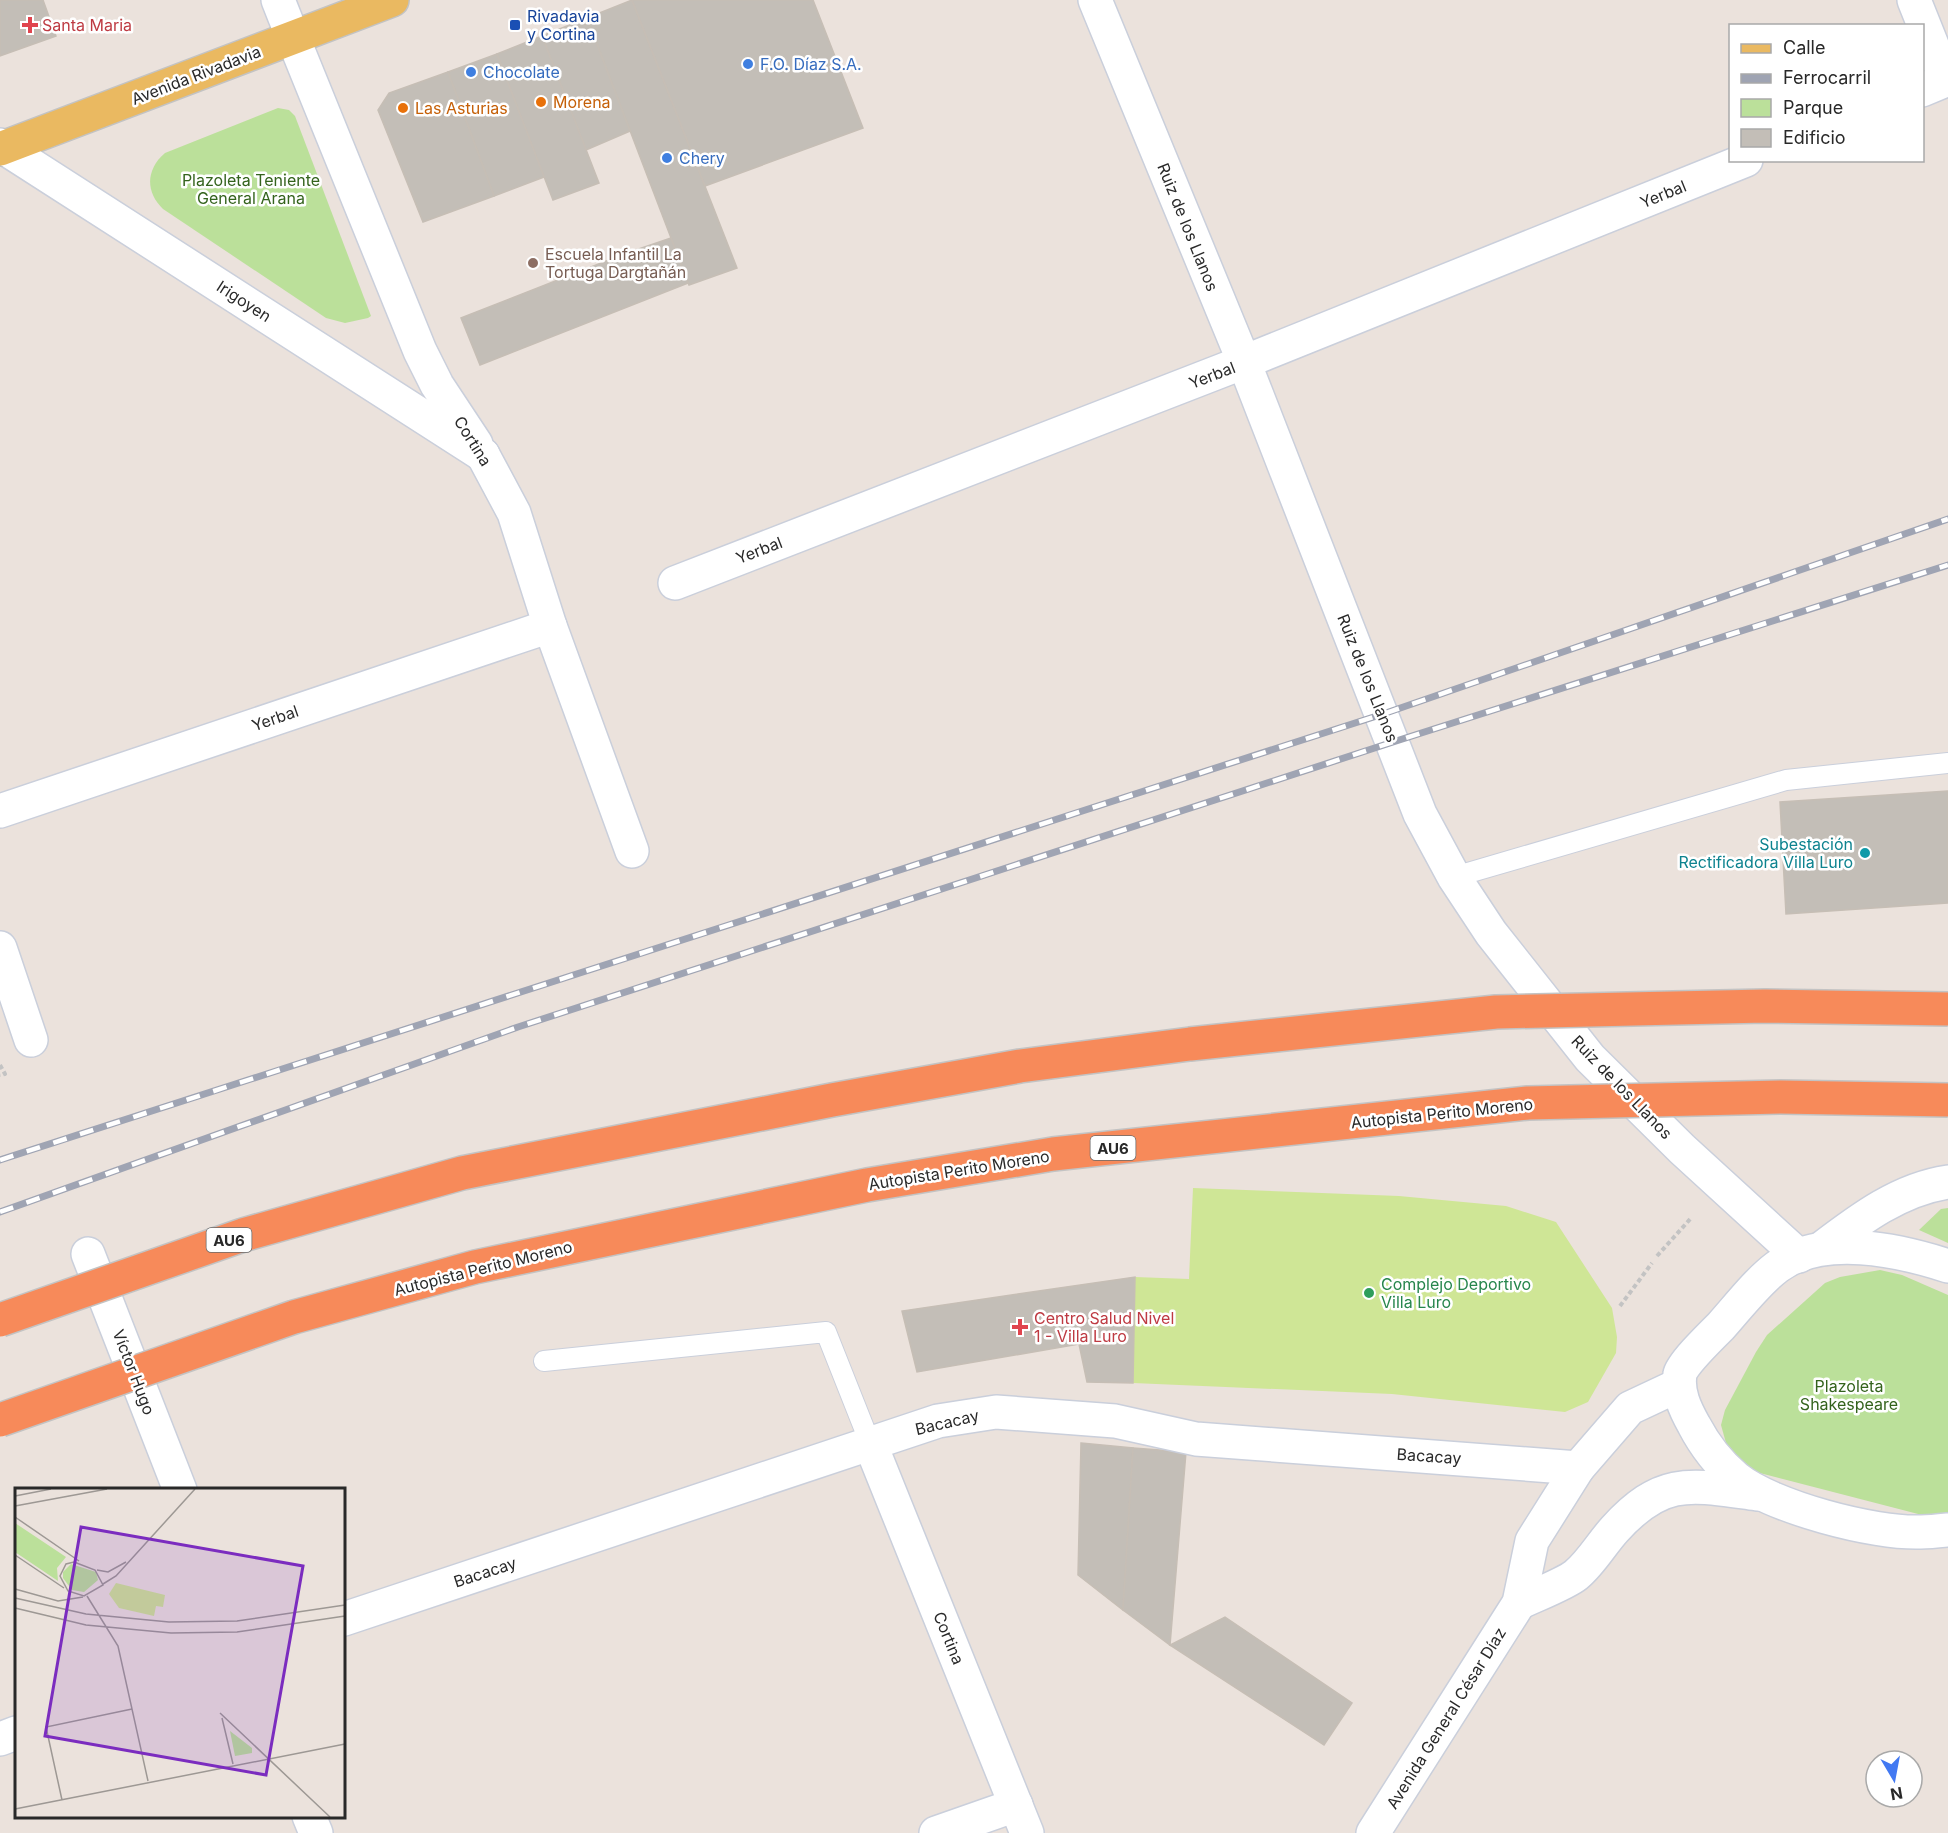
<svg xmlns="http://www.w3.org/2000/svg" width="1948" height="1833" viewBox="0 0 1948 1833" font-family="Inter,sans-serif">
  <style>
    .green { fill: #bbe09a }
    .pitch { fill: #cfe696 }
    .building { fill: #c3beb7; stroke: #c6beb5; stroke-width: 1.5 }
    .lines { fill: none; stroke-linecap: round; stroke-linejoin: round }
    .service-casing { stroke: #cacfdb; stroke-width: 22 }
    .minor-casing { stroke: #cacfdb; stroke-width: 36 }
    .tertiary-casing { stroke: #cacfdb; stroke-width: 36 }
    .primary-casing { stroke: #c3c3c3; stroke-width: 36 }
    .path { stroke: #c3c3c3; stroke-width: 4; stroke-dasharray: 4.5 3; stroke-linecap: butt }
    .service { stroke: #fff; stroke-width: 20 }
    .minor { stroke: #fff; stroke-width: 33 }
    .tertiary { stroke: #fff; stroke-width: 33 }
    .primary { stroke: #eab961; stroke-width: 33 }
    .rail-casing { stroke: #9fa4b3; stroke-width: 7 }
    .rail { stroke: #fff; stroke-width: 4.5; stroke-dasharray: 14; stroke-linecap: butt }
    .motorway-bridge-casing { stroke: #c3c3c3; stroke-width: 36; stroke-linecap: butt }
    .motorway-bridge { stroke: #f78a5a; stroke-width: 33 }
    .health-dot { fill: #e0444e; stroke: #fff; stroke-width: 2 }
    .transit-dot { fill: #1a4fb4; stroke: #fff; stroke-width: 2 }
    .shop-dot { fill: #3f7fe0; stroke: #fff; stroke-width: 2 }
    .food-dot { fill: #e8710a; stroke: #fff; stroke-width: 2 }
    .education-dot { fill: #8d6e63; stroke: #fff; stroke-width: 2 }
    .culture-dot { fill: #0f9aa8; stroke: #fff; stroke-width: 2 }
    .leisure-dot { fill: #2e9e5b; stroke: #fff; stroke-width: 2 }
    .labels { text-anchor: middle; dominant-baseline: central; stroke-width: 5; stroke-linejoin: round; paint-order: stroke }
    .shield { fill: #fff; stroke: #696969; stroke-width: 1.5 }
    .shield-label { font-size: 15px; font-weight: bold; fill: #292929 }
    .transit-label { font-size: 16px; fill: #164399; stroke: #fff; text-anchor: start }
    .health-label { font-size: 16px; fill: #be3a42; stroke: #fff; text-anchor: start }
    .shop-label { font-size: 16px; fill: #366cbe; stroke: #fff; text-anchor: start }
    .street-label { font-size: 16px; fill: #292929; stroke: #fff }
    .food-label { font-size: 16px; fill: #c56008; stroke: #fff; text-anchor: start }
    .park-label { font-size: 16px; fill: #34631d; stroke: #fff }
    .education-label { font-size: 16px; fill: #785e54; stroke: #fff; text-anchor: start }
    .culture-label { font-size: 16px; fill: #0d838f; stroke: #fff; text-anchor: end }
    .leisure-label { font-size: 16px; fill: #27864d; stroke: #fff; text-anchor: start }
    .inset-road { fill: none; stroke: #9d9894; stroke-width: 1.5 }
    .view { fill: #7b2cbf; fill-opacity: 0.15; stroke: #7b2cbf; stroke-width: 3 }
    .inset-edge { fill: none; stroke: #292929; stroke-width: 3 }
  </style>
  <rect width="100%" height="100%" fill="#ebe2dc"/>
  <g class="green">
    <path d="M 278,108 L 289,110 L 295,116 L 371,316 L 368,318 L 345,323 L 326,318 L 163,209 C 145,192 146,169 165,153 Z"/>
    <polygon points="1948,1208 1948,1243 1919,1230 1941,1209"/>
    <polygon points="1880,1270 1902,1275 1948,1295 1948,1518 1922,1515 1752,1471 1737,1460 1726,1443 1721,1425 1725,1410 1756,1352 1767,1335 1825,1283 1840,1277"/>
  </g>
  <polygon class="pitch" points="1193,1188 1399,1196 1506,1206 1556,1222 1612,1308 1617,1337 1616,1353 1588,1402 1565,1412 1392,1394 1133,1383 1135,1277 1189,1279"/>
  <g class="building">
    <polygon points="0,0 43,0 56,36 0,56"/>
    <polygon points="632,0 737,268 689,285 587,18"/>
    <polygon points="632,0 813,0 863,128 705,186"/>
    <polygon points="587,18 630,131 586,150 542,36"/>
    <polygon points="542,36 599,183 553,200 497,54"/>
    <polygon points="497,54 544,177 494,196 448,72"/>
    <polygon points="448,72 494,196 423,222 378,110 389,93"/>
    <polygon points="671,238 688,283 480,365 461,318 624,254"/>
    <polygon points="1948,791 1948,903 1786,914 1780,802"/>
    <polygon points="1135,1277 1133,1383 1087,1382 1079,1344 917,1372 902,1311"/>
    <polygon points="1081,1443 1133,1448 1123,1610 1078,1575"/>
    <polygon points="1133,1448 1186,1452 1170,1645 1123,1610"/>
    <polygon points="1225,1617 1352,1703 1324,1745 1170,1645"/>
  </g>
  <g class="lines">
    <defs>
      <g id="service">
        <polyline points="1454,877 1786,780 1948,763"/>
        <polyline points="544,1361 826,1332 870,1443"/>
      </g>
      <g id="minor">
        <polyline points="278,0 293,38"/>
        <polyline points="483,455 514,513 550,626 632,851"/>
        <polyline points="675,583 1244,362"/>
        <polyline points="0,811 550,626"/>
        <polyline points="0,948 31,1040"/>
        <polyline points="88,1254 180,1490"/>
        <polyline points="870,1443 1027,1833"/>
        <polyline points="344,1619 938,1421 996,1412 1115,1421 1196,1439 1578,1468"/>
        <polyline points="0,1739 16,1733"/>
        <polyline points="309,1816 316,1833"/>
        <polyline points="936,1833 1016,1805"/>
      </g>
      <g id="tertiary">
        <polyline points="1095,0 1244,362 1420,814 1454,877 1491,933 1590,1058 1682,1149 1799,1256"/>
        <polyline points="1914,0 1946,80 1922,90"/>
        <polyline points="293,38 420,351 437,385 476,444"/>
        <polyline points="0,145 483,455"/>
        <polyline points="1244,362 1746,160"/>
        <path d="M 1822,1248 C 1860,1219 1900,1189 1948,1182"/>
        <path d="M 1948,1266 C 1899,1250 1822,1233 1777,1267 C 1757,1282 1738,1307 1721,1326 C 1713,1334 1681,1365 1680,1374 C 1677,1392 1685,1409 1694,1425 C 1705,1446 1718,1463 1736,1478 C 1772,1507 1874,1534 1921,1532 C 1930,1532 1939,1531 1948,1530"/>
        <path d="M 1519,1603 C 1533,1596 1565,1584 1576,1575 C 1591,1563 1602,1543 1615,1529 C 1663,1476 1692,1485 1757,1494"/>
        <polyline points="1373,1833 1519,1603 1532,1541 1578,1468 1630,1408 1679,1385"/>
      </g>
      <polyline id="primary" points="0,149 392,0"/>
    </defs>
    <use href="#service" class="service-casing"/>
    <use href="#minor" class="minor-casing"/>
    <use href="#tertiary" class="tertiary-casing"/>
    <use href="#primary" class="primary-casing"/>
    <g class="path">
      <polyline points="0,1065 5,1074 0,1075"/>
      <polyline points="1657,1256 1692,1217"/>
      <polyline points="1620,1306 1652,1263"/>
    </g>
    <use href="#service" class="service"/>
    <use href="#minor" class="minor"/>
    <use href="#tertiary" class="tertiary"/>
    <use href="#primary" class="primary"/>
    <defs>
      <g id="rail">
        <polyline points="0,1160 1383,714 1948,519"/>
        <polyline points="0,1212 518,1027 1393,742 1948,565"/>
      </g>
    </defs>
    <use href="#rail" class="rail-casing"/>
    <use href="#rail" class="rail"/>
    <defs>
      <g id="motorway-bridge">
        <polyline points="0,1320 243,1235 462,1173 832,1100 1020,1066 1190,1044 1496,1012 1765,1006 1948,1009"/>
        <polyline points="0,1420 294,1317 475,1267 867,1185 1053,1154 1528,1103 1781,1097 1948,1100"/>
      </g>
    </defs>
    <use href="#motorway-bridge" class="motorway-bridge-casing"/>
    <use href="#motorway-bridge" class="motorway-bridge"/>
  </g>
  <g class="health-dot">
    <path d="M27 16h6v6h6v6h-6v6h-6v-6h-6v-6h6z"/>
    <path d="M1017 1318h6v6h6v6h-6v6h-6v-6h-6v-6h6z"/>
  </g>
  <rect class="transit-dot" x="509" y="19" width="12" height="12" rx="3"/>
  <g class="shop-dot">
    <circle cx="748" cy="64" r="6"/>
    <circle cx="471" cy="72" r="6"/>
    <circle cx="667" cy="158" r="6"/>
  </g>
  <g class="food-dot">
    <circle cx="541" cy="102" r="6"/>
    <circle cx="403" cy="108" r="6"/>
  </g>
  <circle class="education-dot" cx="533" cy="263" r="6"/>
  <circle class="culture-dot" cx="1865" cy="853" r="6"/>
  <circle class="leisure-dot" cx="1369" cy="1293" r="6"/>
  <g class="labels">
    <g class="shield">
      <rect x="1090.5" y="1136" width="45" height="24" rx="4.5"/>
      <rect x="206.5" y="1228" width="45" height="24" rx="4.5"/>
    </g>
    <g class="shield-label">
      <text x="1113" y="1148">AU6</text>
      <text x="229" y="1240">AU6</text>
    </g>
    <g class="transit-label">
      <text x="527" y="16">Rivadavia<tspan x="527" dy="18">y Cortina</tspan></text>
    </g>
    <g class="health-label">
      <text x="42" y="25">Santa Maria</text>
      <text x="1034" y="1318">Centro Salud Nivel<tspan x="1034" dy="18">1 - Villa Luro</tspan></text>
    </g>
    <g class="shop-label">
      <text x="760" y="64">F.O. Díaz S.A.</text>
      <text x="483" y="72">Chocolate</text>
      <text x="679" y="158">Chery</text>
    </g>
    <g class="street-label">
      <text transform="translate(196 75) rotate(-21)">Avenida Rivadavia</text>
      <text transform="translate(1663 194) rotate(-22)">Yerbal</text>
      <text transform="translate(1188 227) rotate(68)">Ruiz de los Llanos</text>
      <text transform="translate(244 301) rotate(33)">Irigoyen</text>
      <text transform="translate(1212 375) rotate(-21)">Yerbal</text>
      <text transform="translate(473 441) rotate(58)">Cortina</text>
      <text transform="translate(759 550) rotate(-21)">Yerbal</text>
      <text transform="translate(1368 678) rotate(68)">Ruiz de los Llanos</text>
      <text transform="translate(275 718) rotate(-19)">Yerbal</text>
      <text transform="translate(1622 1087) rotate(46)">Ruiz de los Llanos</text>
      <text transform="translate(1442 1113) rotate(-6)">Autopista Perito Moreno</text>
      <text transform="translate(959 1170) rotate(-9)">Autopista Perito Moreno</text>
      <text transform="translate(483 1268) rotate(-14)">Autopista Perito Moreno</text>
      <text transform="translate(134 1372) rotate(69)">Víctor Hugo</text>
      <text transform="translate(947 1422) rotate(-13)">Bacacay</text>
      <text transform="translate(1429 1456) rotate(4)">Bacacay</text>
      <text transform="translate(485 1572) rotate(-18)">Bacacay</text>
      <text transform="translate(949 1638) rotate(68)">Cortina</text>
      <text transform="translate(1446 1718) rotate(-58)">Avenida General César Díaz</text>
    </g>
    <g class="food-label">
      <text x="553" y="102">Morena</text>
      <text x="415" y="108">Las Asturias</text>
    </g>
    <g class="park-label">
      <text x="251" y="180">Plazoleta Teniente<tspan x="251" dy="18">General Arana</tspan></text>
      <text x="1849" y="1386">Plazoleta<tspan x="1849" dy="18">Shakespeare</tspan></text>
    </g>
    <g class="education-label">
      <text x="545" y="254">Escuela Infantil La<tspan x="545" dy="18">Tortuga Dargtañán</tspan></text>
    </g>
    <g class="culture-label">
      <text x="1853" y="844">Subestación<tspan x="1853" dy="18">Rectificadora Villa Luro</tspan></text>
    </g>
    <g class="leisure-label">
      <text x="1381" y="1284">Complejo Deportivo<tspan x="1381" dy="18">Villa Luro</tspan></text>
    </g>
  </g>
  <g transform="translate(15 1488)">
    <rect width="330" height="330" fill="#ebe2dc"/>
    <path d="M 0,35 L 51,69 L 42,80 L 43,93 L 0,64 ZM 56,76 L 81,84 L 83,92 L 69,104 L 57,102 L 48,90 L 48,84 ZM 215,243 L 237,260 L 237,265 L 220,268 Z" fill="#bbe09a"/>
    <path d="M 101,95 L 150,107 L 148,119 L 141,118 L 139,128 L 104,120 L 94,106 Z" fill="#cfe696"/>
    <path class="inset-road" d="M 0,8 L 36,1M 0,18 L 92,1M 0,29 L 64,73M 0,67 L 49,100M 59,74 L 80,82 L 88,97 L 69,108 L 53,103 L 45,88 L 51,76 ZM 82,82 L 93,84 L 111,74M 88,96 L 101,88 L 180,1M 0,101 L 43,113 L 68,109M 72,108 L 103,158 L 133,293M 0,110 L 71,126 L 154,134 L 222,133 L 330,117M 0,120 L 71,137 L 156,145 L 222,144 L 330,128M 205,225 L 315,329M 207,230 L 218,276M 47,312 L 31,239 L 117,221M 0,321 L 330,256"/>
    <path class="view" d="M 66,39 L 288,78 L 251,287 L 30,248 Z"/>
    <rect width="330" height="330" class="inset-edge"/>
  </g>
  <rect x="1729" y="24" width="195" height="138" fill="#ffffff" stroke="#a9a9a9" stroke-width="1.5"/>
  <rect x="1741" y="44" width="30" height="9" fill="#eab961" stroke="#a9a9a9" stroke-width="1.5"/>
  <text x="1783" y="54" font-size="18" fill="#292929">Calle</text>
  <rect x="1741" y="74" width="30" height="9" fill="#9fa4b3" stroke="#a9a9a9" stroke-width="1.5"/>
  <text x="1783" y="84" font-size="18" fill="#292929">Ferrocarril</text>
  <rect x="1741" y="99" width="30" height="18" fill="#bbe09a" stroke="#a9a9a9" stroke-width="1.5"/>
  <text x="1783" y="114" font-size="18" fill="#292929">Parque</text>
  <rect x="1741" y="129" width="30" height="18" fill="#c3beb7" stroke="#a9a9a9" stroke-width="1.5"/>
  <text x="1783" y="144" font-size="18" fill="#292929">Edificio</text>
  <g transform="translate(1894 1779) rotate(170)"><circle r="28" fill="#ffffff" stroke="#a9a9a9" stroke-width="1.5"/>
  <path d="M0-4.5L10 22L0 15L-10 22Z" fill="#4279f2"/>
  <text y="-9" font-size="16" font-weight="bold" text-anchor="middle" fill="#292929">N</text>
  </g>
</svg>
